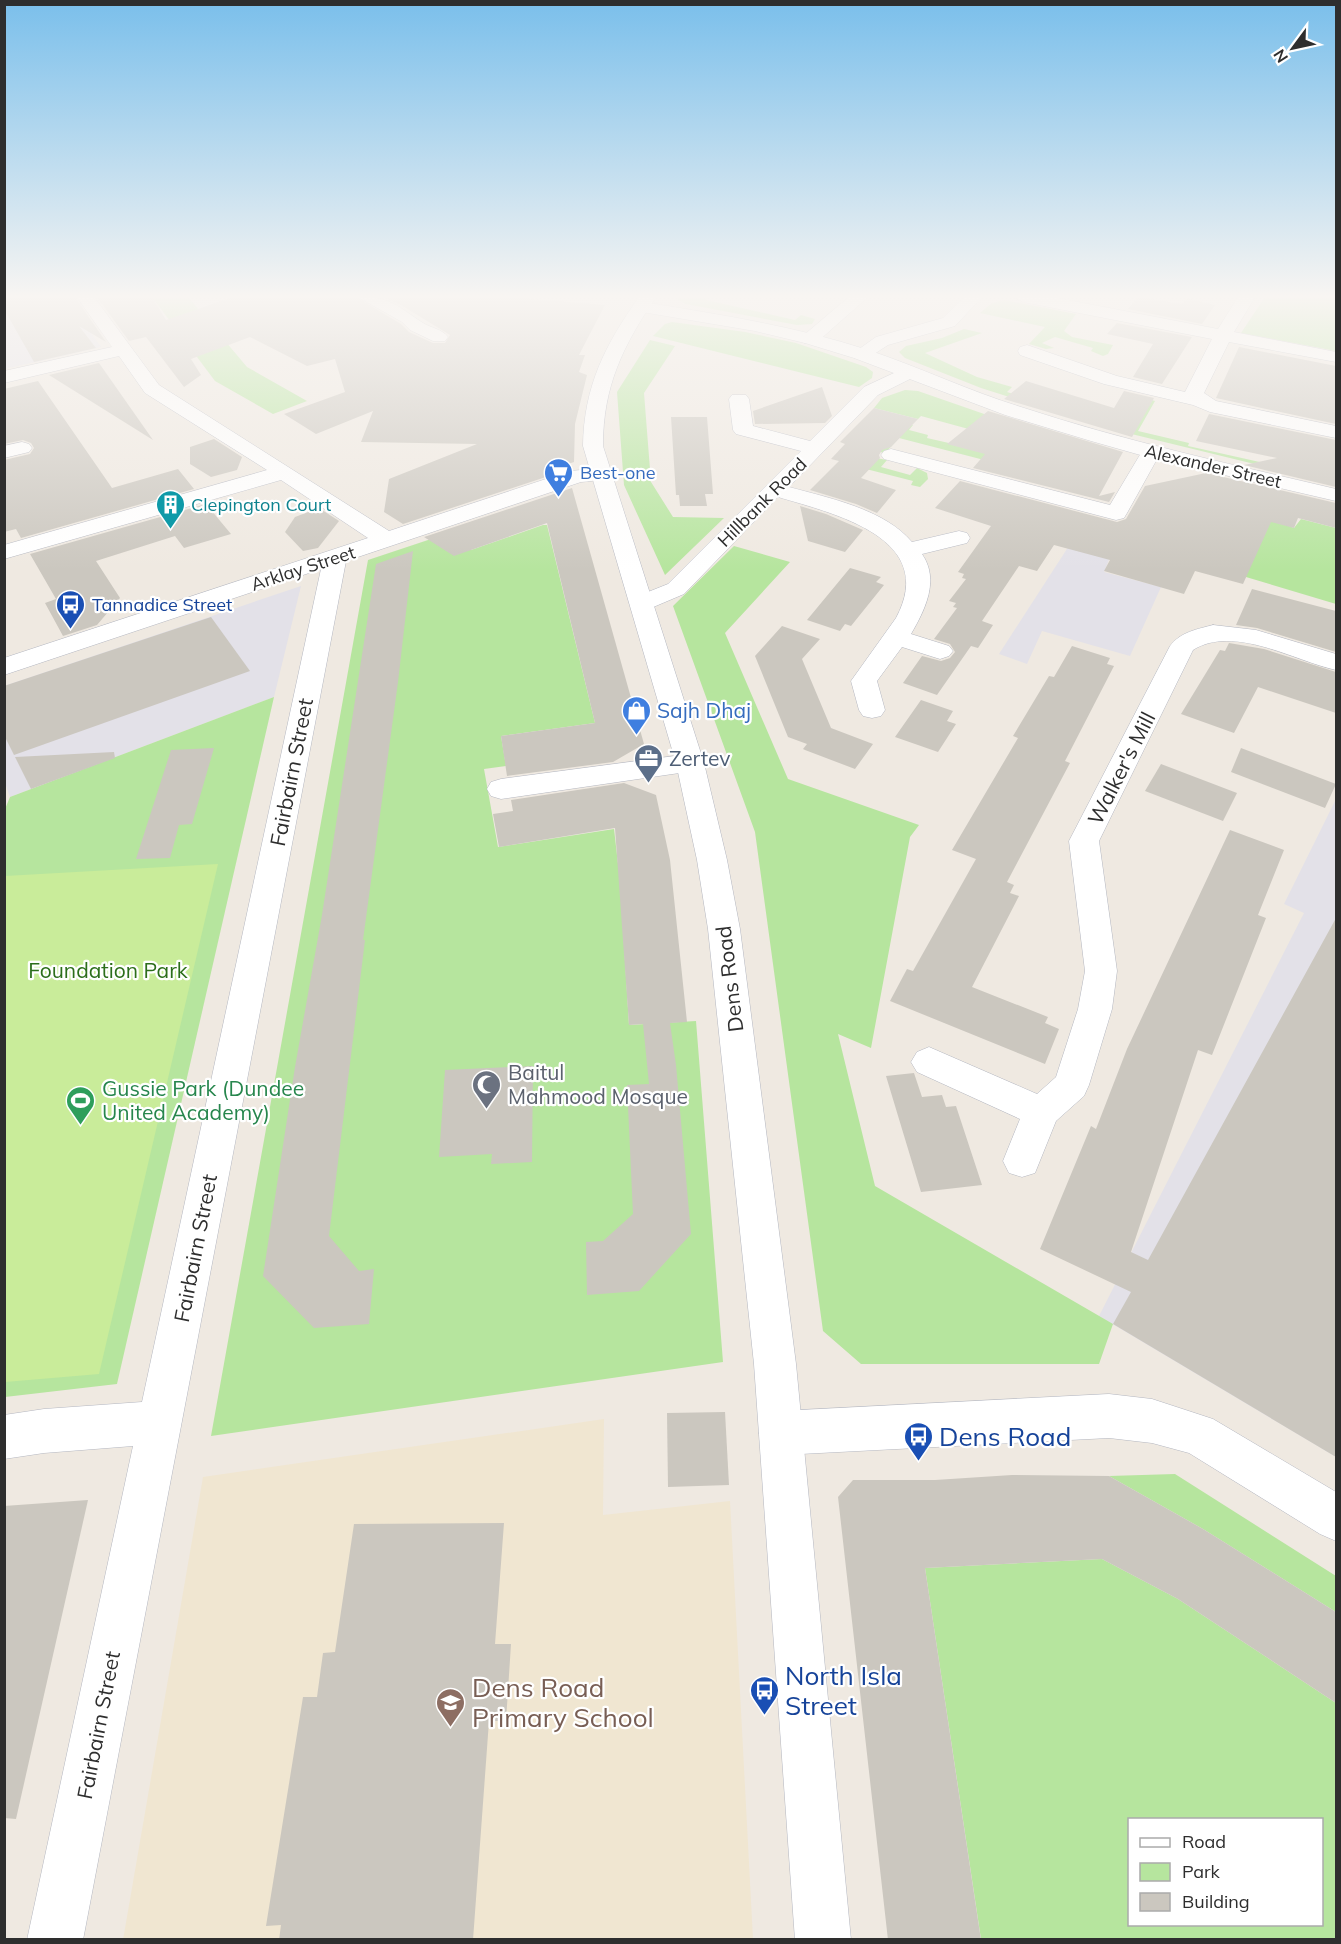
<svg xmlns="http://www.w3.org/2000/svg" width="1341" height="1944" viewBox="0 0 1341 1944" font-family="Mulish,sans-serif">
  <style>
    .industrial { fill: #e3e1e8 }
    .education { fill: #f0e6d1 }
    .green { fill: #b6e59e; fill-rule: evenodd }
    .pitch { fill: #c9ec9a }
    .building { fill: #cbc7bf }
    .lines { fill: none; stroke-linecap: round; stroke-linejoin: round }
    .minor-casing { stroke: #b4b7c1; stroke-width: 1 }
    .tertiary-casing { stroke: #b4b7c1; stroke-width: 1 }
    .secondary-casing { stroke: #b4b7c1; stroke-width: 1 }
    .minor { fill: #fff; fill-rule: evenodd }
    .tertiary { fill: #fff; fill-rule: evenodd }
    .secondary { fill: #fff; fill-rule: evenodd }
    .labels { text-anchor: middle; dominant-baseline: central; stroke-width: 4.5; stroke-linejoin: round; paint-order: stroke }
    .far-street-label { font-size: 18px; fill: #2e2e2e; stroke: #fff }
    .far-shop-label { font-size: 18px; fill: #366cbe; stroke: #fff; text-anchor: start }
    .far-culture-label { font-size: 18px; fill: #0d838f; stroke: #fff; text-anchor: start }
    .far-transit-label { font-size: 18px; fill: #164399; stroke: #fff; text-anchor: start }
    .shop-label { font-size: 21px; fill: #366cbe; stroke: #fff; text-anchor: start }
    .service-label { font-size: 21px; fill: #4e5e75; stroke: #fff; text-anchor: start }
    .street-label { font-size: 21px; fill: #2e2e2e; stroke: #fff }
    .park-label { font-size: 21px; fill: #2c6e1b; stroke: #fff }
    .worship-label { font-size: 21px; fill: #5b616d; stroke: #fff; text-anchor: start }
    .leisure-label { font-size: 21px; fill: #27864d; stroke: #fff; text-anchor: start }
    .near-transit-label { font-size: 26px; fill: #164399; stroke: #fff; text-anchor: start }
    .near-education-label { font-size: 26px; fill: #785e54; stroke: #fff; text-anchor: start }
  </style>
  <rect width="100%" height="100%" fill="#efe9e1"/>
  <g class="industrial">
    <polygon points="4,297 84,323 101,347 5,369"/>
    <polygon points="1085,521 1120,533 1104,572 1161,587 1130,656 1042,631 1027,664 999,654"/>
    <polygon points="301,586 274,697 10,797 5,783 4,686"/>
    <polygon points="1336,799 1336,1457 1099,1316 1304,913 1284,904"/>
  </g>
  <polygon class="education" points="604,1419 603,1515 730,1501 753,1939 123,1940 203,1477"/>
  <g class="green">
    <polygon points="152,297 188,297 247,367 307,401 273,414 215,381"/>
    <polygon points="678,297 709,297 706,300 795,320 801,315 815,319 812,324 797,325 686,304 678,300"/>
    <polygon points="1265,297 1336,297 1336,351 1241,333"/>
    <polygon points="1004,300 1076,314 1064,331 1072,337 1113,345 1108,354 1103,356 1091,351 1093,348 1055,337 1042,343 1054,348 1046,349 1029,344 1045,327 980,313 992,303"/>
    <polygon points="672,322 745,332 796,343 866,367 873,372 872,378 859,387 653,336 665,324"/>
    <polygon points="964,329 982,333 925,353 977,377 1012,387 1007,392 1100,422 1130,394 1155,401 1138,431 1189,443 1188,446 1336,479 1336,484 1111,429 981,388 905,358 899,352 906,346 942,338"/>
    <polygon points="650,340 675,346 644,393 651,482 673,517 724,518 665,575 624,485 617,392"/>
    <polygon points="905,390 918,391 1033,431 1035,447 921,416 918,419 874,408 882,398"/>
    <polygon points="901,422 913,425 909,430 928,435 927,438 988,452 1019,469 899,438 885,453 875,451"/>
    <polygon points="876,458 887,460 881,467 910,475 917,468 927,473 928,479 920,487 911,485 913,481 866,469"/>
    <polygon points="1219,497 1294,528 1301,519 1336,528 1336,604 1246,577"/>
    <polygon points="543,525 547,525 595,723 501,736 506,766 484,769 498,847 614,829 620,881 629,1025 696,1021 723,1362 211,1436 368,560 452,532 471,550"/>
    <polygon points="734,546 790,562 725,633 788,779 919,825 910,837 871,1048 838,1034 875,1186 1113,1324 1099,1364 861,1364 823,1331 755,832 673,606"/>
    <polygon points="274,697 117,1384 5,1397 5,809 10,797"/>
    <polygon points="1175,1474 1336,1576 1336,1612 1203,1529 1109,1476"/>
    <path d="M 1102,1559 L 1178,1599 L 1336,1703 L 1336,1939 L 981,1939 L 925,1568 ZM 1130,1820 L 1322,1820 L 1322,1924 L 1130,1924 Z"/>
  </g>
  <polygon class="pitch" points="218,864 99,1374 5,1382 5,876"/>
  <g class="building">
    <polygon points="4,297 75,297 106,342 79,326 96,348 34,362 4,309"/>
    <polygon points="97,297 152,297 166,320 233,297 356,297 401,324 409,332 433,343 445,343 450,335 401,305 383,297 510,297 605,305 579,355 585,355 579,372 587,375 575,424 574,462 565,465 567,470 403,524 384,512 389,479 477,444 361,442 373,411 316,434 284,414 345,392 335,359 307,366 250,337 191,359 201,375 184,387 146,337 129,341"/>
    <polygon points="1138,297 1182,304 1187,298 1215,305 1202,324 1128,309"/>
    <polygon points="1117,323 1192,337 1162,384 1133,377 1153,344 1107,334"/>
    <polygon points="1239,347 1336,366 1336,424 1216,398"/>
    <polygon points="99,363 153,440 49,375"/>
    <polygon points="38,381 112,488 178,469 194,489 21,538 16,529 4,532 4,460 30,454 34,448 31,443 23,440 4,444 4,389"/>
    <polygon points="1026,381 1114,408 1124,391 1154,398 1132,437 1004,399"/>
    <polygon points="822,387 832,416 825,423 755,424 753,411"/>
    <polygon points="874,408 918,419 891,447 882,450 879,455 880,458 861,478 896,490 877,513 856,504 810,490 839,461 831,459 845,444 840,442"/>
    <polygon points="988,411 1123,452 1099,496 1115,492 1109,502 973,468 985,454 947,444"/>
    <polygon points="1209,414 1336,440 1336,487 1244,465 1277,458 1196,441"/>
    <polygon points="671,417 707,417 713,494 705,494 707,506 680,506 679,495 676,495"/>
    <polygon points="214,439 242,457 237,470 211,477 190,464 190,447"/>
    <polygon points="1206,473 1336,503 1336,528 1298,518 1294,528 1271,522 1243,584 1195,571 1184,594 1104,571 1110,560 1054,545 1037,571 1019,566 982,621 993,625 978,648 971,646 937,695 903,683 922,656 941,661 950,658 955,652 950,644 934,639 957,608 953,607 956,603 949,601 966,579 962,578 964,574 958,572 991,526 935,508 960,481 1117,522 1126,519 1145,486"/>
    <polygon points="572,488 644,744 613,762 507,776 501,736 595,723 547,523 454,556 424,537"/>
    <polygon points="206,504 231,534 184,548 175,536 96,561 120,598 97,625 63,636 45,603 56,599 30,554"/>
    <polygon points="800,506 826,514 863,530 845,552 808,541"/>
    <polygon points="319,508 339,521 318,548 303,551 285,532 295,517"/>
    <polygon points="413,551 398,682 363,940 365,940 329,1236 359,1271 374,1269 369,1324 314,1328 263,1276 295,1067 322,915 376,564"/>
    <polygon points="850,568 881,577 876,582 884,585 851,626 845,624 840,631 807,620"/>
    <polygon points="1252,589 1336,611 1336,652 1257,628 1236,625"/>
    <polygon points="211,617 250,671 14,755 4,735 4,686"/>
    <polygon points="782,626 820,639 802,659 831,728 873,744 855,769 805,750 803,749 807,744 788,737 755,656"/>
    <polygon points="1229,643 1264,649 1336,672 1336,713 1258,687 1234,733 1181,714 1220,650 1225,651"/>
    <polygon points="1072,646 1110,658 1107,664 1114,666 1065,761 1070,763 1007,882 1014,885 1010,893 1019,896 972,987 1048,1017 1045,1023 1059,1029 1045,1064 890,1001 907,969 913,971 976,859 952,850 1018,738 1013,736 1049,676 1054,677"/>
    <polygon points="921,700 953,711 947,721 956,724 938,752 895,737"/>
    <polygon points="214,748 192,824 179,825 170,858 136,859 171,750"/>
    <polygon points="1241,748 1336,784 1325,808 1231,772"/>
    <polygon points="114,752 115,758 31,789 15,757"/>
    <polygon points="1161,764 1237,793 1223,821 1145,791"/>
    <polygon points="624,783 656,795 670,860 687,1022 670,1023 676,1065 691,1234 639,1291 587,1295 586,1242 603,1241 633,1214 627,1085 649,1084 643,1024 629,1025 615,828 499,847 493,814 513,811 511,800"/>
    <polygon points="1230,830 1284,850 1258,915 1266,918 1212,1055 1198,1050 1131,1252 1148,1260 1336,918 1336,1457 1113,1324 1131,1292 1040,1249 1091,1126 1096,1129 1127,1049"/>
    <polygon points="533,1066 532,1162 491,1164 492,1154 439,1157 445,1070"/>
    <polygon points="914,1073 922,1097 942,1095 946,1107 956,1106 982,1185 921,1192 886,1076"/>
    <polygon points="725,1412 729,1485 668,1487 667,1413"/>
    <polygon points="1012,1475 1109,1476 1203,1529 1336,1612 1336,1703 1178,1599 1102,1559 925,1568 981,1940 888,1940 838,1497 853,1480 935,1480"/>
    <polygon points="88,1500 16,1819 4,1818 4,1506"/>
    <polygon points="504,1523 495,1644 511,1644 506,1721 489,1721 473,1940 279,1940 281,1925 266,1926 303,1697 317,1697 323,1653 335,1652 354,1524"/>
  </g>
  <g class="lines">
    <defs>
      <g id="minor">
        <polygon points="77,297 94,297 159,385 389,531 570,471 603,468 611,469 614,474 611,479 581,482 346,561 83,1940 27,1940 133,1446 44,1453 4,1459 4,1415 44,1409 142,1402 321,569 4,675 4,658 368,538 281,480 4,559 4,545 267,470 145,393 119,356 4,383 4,371 112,347"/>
        <path d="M 358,297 C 391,297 397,306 423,323 C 431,328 442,329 448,337 L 445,341 L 433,341 L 410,330 L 402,322 Z"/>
        <polygon points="849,297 868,297 816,343 804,343 801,339 804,335"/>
        <polygon points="964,297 982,297 955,326 888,345 868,358 854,358 852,354 876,337 943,318"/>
        <polygon points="1015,297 1052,297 1218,329 1238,297 1255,297 1234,332 1336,352 1336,362 1229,342 1204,393 1216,401 1336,426 1336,438 1210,412 1193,405 1104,384 1020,355 1018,351 1020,347 1027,345 1117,376 1185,392 1212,339 1023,302"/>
        <path d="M 907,367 L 914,369 L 916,373 L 914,377 L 878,395 L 789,487 C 829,498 884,509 912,542 L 959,531 L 967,533 L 970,538 L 967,543 L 922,554 C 940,580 925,610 911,634 L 949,646 L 953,651 L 949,656 L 940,659 L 902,647 L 877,681 L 885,710 L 881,716 L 872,718 L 863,716 L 859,710 L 851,681 L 896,618 C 939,538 835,514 778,497 L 684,594 L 651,608 L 642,610 L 633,608 L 630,603 L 633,598 L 668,584 L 801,451 L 736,434 L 733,430 L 729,399 L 732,395 L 746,395 L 749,399 L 753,426 L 810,441 L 864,387 Z"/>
        <polygon points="22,442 29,444 32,448 29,452 4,458 4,446"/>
        <polygon points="1151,446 1158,448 1161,452 1127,513 1124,518 1116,520 884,459 881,455 884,451 891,449 1110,505 1144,448"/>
        <path d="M 1213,625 L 1256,630 L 1336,654 L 1336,670 C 1294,661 1234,624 1193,650 L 1099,841 L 1117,971 L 1112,1009 L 1089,1085 L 1084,1096 L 1056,1121 L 1035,1173 L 1022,1177 L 1009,1173 L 1003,1161 L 1020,1119 L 917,1072 L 911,1062 L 917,1052 L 929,1047 L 1037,1094 L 1056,1077 L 1078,1009 L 1085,971 L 1069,841 L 1170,646 C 1180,632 1198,629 1213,625 Z"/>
        <polygon points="690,754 700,756 704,763 700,770 501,799 491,796 487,789 491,782 501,779"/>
        <polygon points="1109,1394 1152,1399 1213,1419 1336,1492 1336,1541 1320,1534 1189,1453 1152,1443 1109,1438 781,1455 766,1448 759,1433 766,1418 781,1411"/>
      </g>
      <path id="tertiary" d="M 642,302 C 718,314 794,326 868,350 C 919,367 969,391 1021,407 C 1124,441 1230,464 1336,489 L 1336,501 L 1151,458 L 1091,441 L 1005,415 L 854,358 L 805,343 L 755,331 L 636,311 L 633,307 L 636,303 Z"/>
      <path id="secondary" d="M 639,297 L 656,297 C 623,346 603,386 603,446 L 704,763 L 727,860 L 740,929 L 796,1364 L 851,1940 L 795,1940 L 754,1364 L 708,929 L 697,860 L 676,763 L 583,446 C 584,386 605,345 639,297 Z"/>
    </defs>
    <use href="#minor" class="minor-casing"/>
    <use href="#tertiary" class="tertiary-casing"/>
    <use href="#secondary" class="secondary-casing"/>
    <use href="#minor" class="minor"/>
    <use href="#tertiary" class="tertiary"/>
    <use href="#secondary" class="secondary"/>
  </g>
  <linearGradient id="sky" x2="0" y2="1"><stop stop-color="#7abfeb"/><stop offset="0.52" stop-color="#f8f5f2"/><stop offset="1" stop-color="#f8f5f2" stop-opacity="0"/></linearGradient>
  <rect width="1341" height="570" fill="url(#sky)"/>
  <defs>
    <symbol id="supermarket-pin" viewBox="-11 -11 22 30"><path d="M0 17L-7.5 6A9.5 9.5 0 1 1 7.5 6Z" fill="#3f7fe0" stroke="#fff"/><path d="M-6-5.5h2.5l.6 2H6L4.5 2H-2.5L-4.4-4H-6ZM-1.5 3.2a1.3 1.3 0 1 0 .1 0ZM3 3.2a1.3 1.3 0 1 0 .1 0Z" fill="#fff"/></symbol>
    <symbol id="building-pin" viewBox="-11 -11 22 30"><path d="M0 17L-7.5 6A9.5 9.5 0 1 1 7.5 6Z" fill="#0f9aa8" stroke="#fff"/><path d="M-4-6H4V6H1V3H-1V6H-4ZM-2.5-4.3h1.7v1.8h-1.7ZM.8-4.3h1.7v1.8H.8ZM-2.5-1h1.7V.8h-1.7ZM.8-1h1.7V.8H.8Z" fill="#fff"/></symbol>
    <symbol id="bus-pin" viewBox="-11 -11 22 30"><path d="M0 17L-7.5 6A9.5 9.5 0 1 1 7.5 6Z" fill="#1a4fb4" stroke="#fff"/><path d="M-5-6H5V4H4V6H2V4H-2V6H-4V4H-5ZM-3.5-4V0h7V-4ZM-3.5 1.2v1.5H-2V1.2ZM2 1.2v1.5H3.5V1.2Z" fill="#fff"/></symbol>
    <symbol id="shop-pin" viewBox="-11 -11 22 30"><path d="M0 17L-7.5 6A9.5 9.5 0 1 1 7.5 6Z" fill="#3f7fe0" stroke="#fff"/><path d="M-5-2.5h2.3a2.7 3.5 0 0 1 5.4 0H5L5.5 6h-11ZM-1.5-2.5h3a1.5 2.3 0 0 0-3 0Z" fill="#fff"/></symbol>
    <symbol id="office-pin" viewBox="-11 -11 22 30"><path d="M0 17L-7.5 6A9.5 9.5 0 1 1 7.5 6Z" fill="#5c6f8a" stroke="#fff"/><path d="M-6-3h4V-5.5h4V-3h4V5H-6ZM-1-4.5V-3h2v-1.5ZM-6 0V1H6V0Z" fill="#fff"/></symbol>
    <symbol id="mosque-pin" viewBox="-11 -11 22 30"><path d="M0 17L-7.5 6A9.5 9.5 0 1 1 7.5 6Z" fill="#6b7280" stroke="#fff"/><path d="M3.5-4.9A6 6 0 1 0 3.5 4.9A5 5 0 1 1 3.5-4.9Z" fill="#fff"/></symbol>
    <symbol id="stadium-pin" viewBox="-11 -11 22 30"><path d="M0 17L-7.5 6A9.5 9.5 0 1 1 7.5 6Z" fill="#2e9e5b" stroke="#fff"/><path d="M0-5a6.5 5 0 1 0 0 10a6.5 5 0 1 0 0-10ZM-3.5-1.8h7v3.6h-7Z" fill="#fff"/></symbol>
    <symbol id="school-pin" viewBox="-11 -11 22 30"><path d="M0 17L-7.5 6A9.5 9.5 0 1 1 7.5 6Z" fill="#8d6e63" stroke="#fff"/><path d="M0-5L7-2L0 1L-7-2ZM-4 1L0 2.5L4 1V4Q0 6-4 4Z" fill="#fff"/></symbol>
  </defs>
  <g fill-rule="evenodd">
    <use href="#supermarket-pin" x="542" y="456" width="33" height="45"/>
    <use href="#building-pin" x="154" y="488" width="33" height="45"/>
    <use href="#bus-pin" x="54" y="588" width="33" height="45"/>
    <use href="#shop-pin" x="620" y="694" width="33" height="45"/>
    <use href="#office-pin" x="632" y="742" width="33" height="45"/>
    <use href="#mosque-pin" x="470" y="1068" width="33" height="45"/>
    <use href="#stadium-pin" x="64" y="1084" width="33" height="45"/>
    <use href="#bus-pin" x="902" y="1420" width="33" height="45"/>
    <use href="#bus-pin" x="748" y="1674" width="33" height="45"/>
    <use href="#school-pin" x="434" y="1686" width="33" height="45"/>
  </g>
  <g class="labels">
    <g class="far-street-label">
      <text transform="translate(1213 466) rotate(13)">Alexander Street</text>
      <text transform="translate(762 502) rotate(-45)">Hillbank Road</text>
      <text transform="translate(303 568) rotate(-18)">Arklay Street</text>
    </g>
    <g class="far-shop-label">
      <text x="580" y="472">Best-one</text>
    </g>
    <g class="far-culture-label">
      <text x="191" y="504">Clepington Court</text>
    </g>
    <g class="far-transit-label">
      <text x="92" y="604">Tannadice Street</text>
    </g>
    <g class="shop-label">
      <text x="657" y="710">Sajh Dhaj</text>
    </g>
    <g class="service-label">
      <text x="669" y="758">Zertev</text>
    </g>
    <g class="street-label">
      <text transform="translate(1121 768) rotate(-63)">Walker's Mill</text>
      <text transform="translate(291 772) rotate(-79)">Fairbairn Street</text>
      <text transform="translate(729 979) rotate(-97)">Dens Road</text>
      <text transform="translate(195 1248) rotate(-79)">Fairbairn Street</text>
      <text transform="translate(98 1725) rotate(-79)">Fairbairn Street</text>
    </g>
    <g class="park-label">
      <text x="108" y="970">Foundation Park</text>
    </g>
    <g class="worship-label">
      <text x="508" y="1072">Baitul<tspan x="508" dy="24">Mahmood Mosque</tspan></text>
    </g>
    <g class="leisure-label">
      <text x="102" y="1088">Gussie Park (Dundee<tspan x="102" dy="24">United Academy)</tspan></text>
    </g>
    <g class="near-transit-label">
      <text x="939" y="1436">Dens Road</text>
      <text x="785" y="1675">North Isla<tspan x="785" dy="30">Street</tspan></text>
    </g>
    <g class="near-education-label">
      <text x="472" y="1687">Dens Road<tspan x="472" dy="30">Primary School</tspan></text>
    </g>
  </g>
  <rect width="1341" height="1944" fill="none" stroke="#2e2e2e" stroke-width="12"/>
  <rect x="1128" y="1818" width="195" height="108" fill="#ffffff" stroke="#ababab" stroke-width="1.5"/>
  <rect x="1140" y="1838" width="30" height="9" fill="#ffffff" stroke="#ababab" stroke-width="1.5"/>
  <text x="1182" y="1848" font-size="18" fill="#2e2e2e">Road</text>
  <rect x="1140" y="1863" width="30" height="18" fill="#b6e59e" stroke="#ababab" stroke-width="1.5"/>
  <text x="1182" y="1878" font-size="18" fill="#2e2e2e">Park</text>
  <rect x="1140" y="1893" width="30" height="18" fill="#cbc7bf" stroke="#ababab" stroke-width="1.5"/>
  <text x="1182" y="1908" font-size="18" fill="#2e2e2e">Building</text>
  <g transform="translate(1293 48) rotate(237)" stroke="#ffffff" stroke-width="4.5" paint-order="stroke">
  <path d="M0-4.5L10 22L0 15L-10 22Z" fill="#2e2e2e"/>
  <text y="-9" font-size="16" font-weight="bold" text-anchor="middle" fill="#2e2e2e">N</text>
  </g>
</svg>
